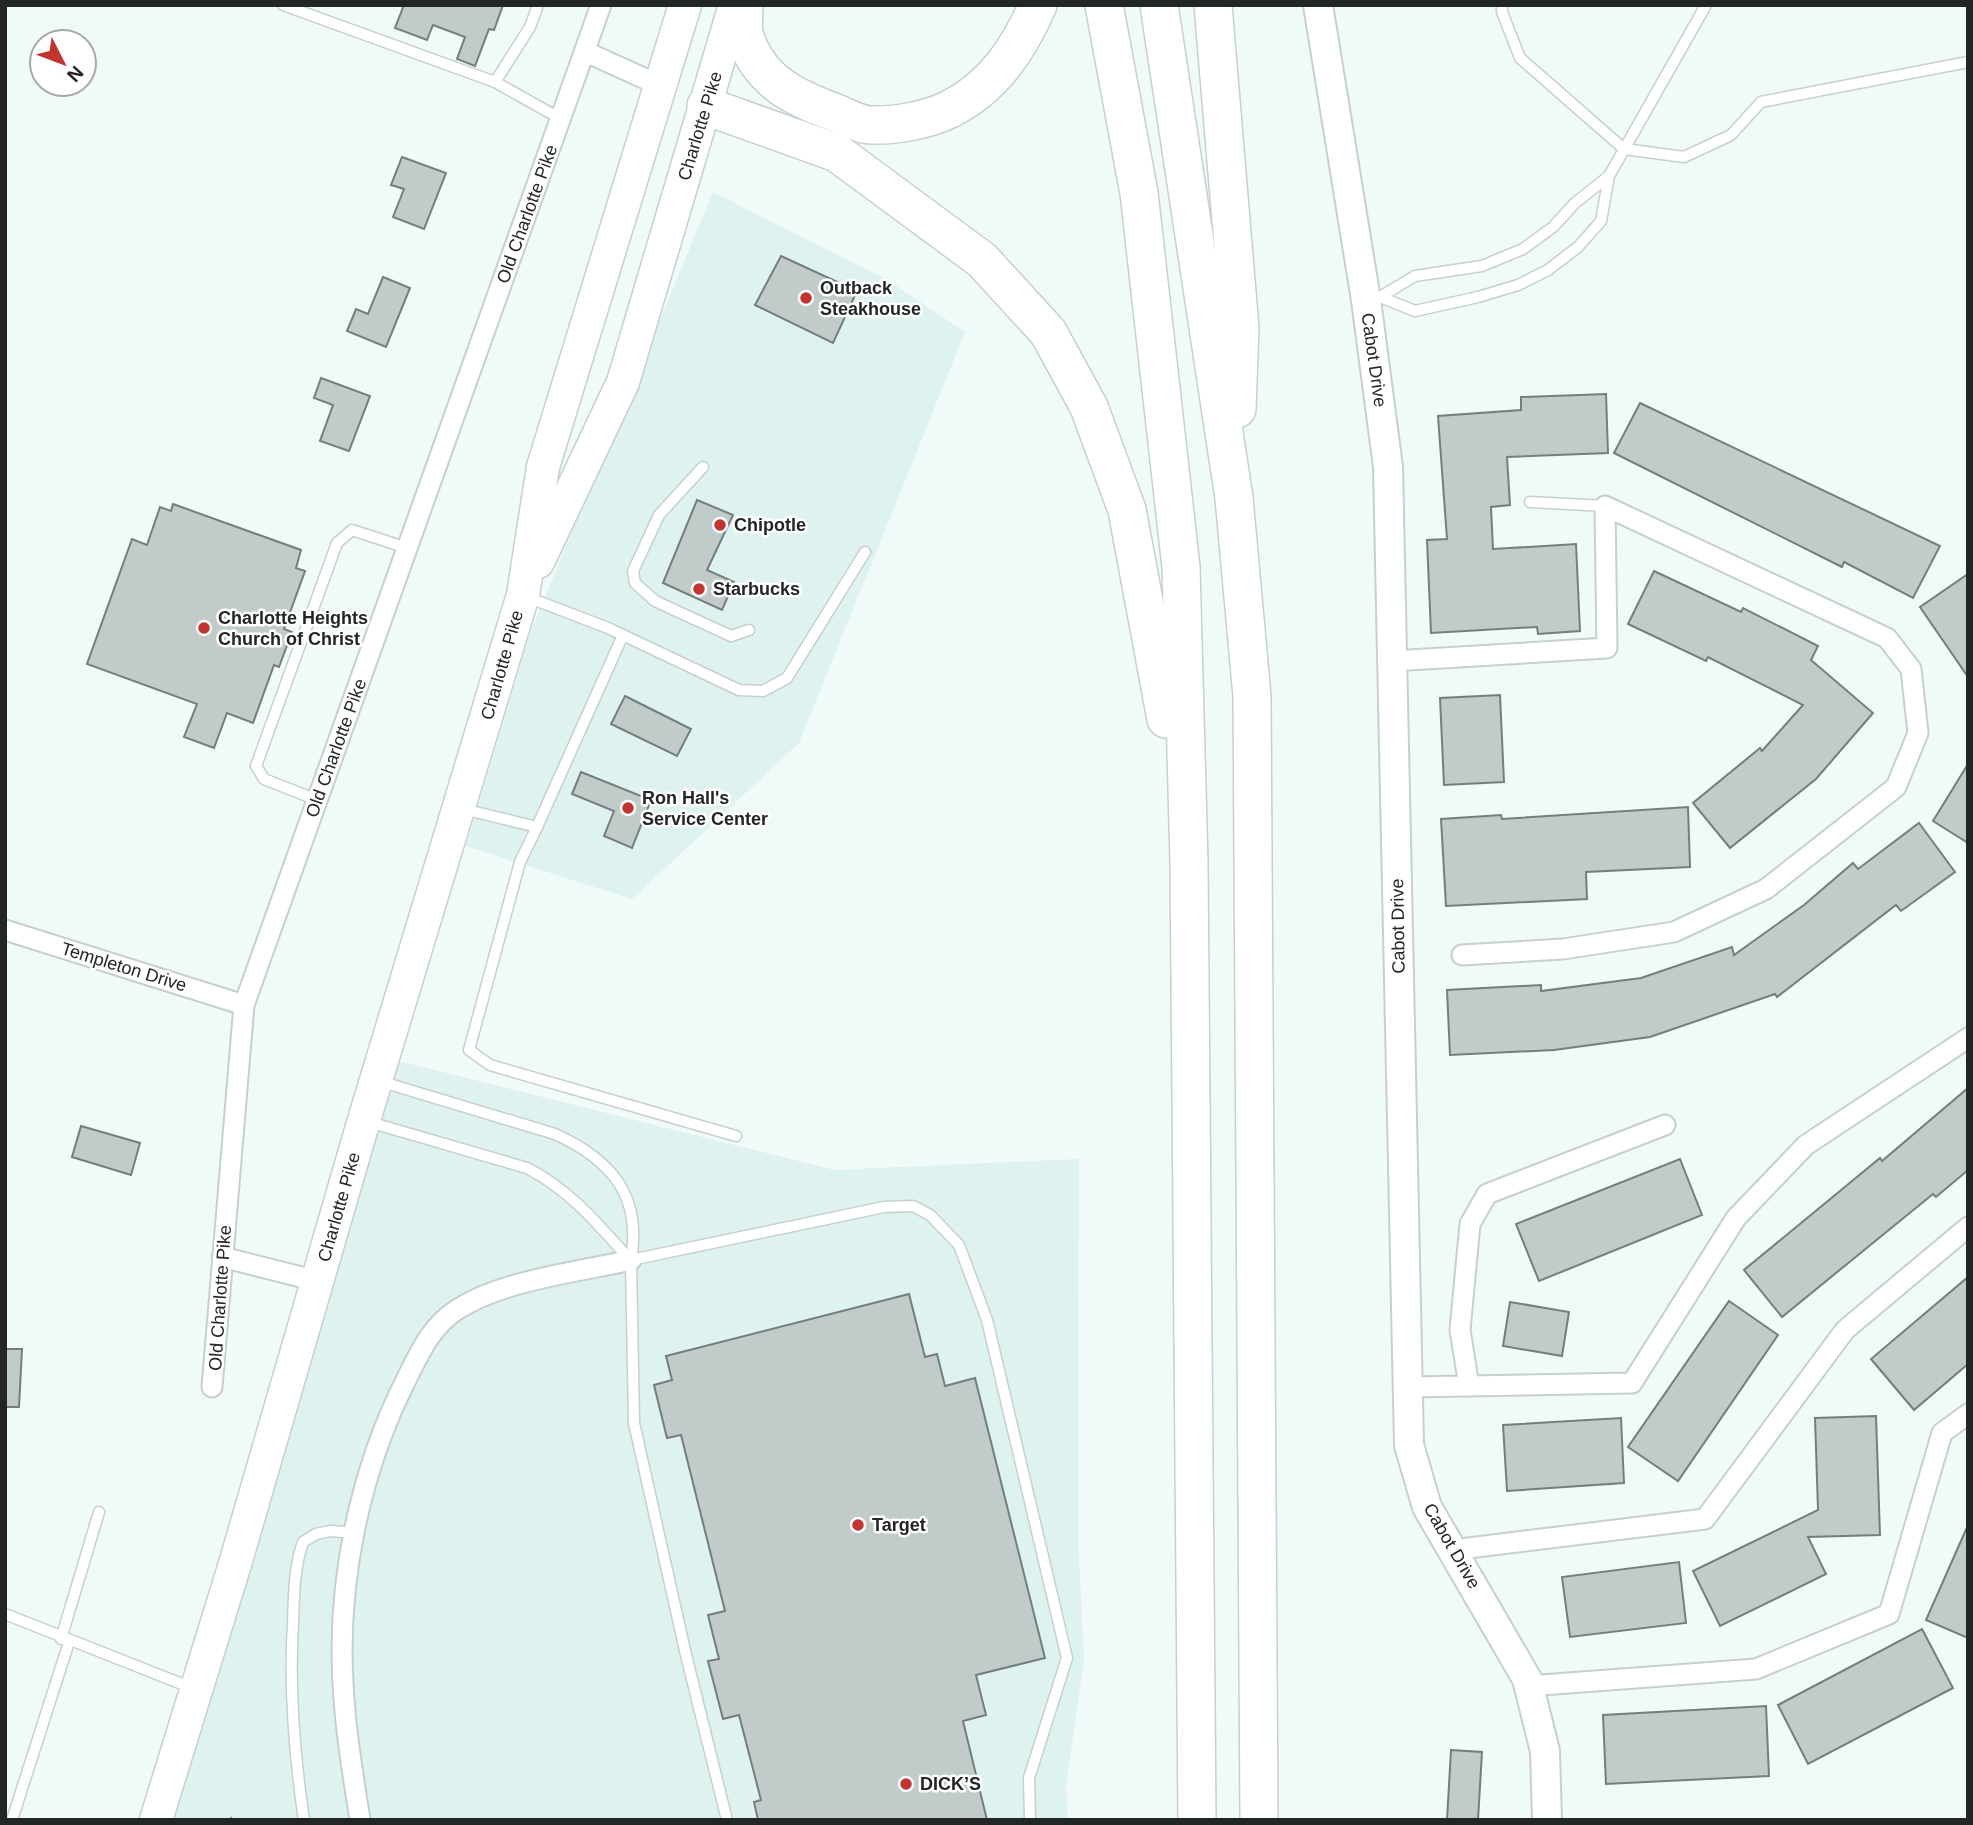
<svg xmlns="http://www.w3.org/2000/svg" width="1973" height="1825" viewBox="0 0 1973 1825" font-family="Helvetica,sans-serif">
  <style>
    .built { fill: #def2ef }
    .building { fill: #c1cbc9; stroke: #757e7d; stroke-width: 2 }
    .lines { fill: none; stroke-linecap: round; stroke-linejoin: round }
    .lane-casing { stroke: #c6d0ce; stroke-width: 13 }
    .street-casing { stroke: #c6d0ce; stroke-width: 23 }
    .secondary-casing { stroke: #c6d0ce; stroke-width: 32 }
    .primary-casing { stroke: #c6d0ce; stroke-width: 35 }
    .highway-casing { stroke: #c6d0ce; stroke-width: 40 }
    .path { stroke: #8b9291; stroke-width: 3.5; stroke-dasharray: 2 5; stroke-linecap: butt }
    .lane { stroke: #fff; stroke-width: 10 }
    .street { stroke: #fff; stroke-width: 19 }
    .secondary { stroke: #fff; stroke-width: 28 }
    .primary { stroke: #fff; stroke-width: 32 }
    .highway { stroke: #fff; stroke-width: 37 }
    .poi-dot { fill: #c2342d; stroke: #fff; stroke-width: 2.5 }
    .labels { text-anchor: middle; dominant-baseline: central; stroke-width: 5; stroke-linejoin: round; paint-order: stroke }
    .street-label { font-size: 18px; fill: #222625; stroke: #fff }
    .poi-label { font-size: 18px; font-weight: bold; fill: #222625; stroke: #fff; text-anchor: start }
  </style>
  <rect width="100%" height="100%" fill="#f0faf9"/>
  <g class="built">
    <polygon points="713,192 886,279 965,332 799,743 632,899 466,846 530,633"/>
    <polygon points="394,1060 834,1170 1079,1159 1078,1539 1084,1660 1066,1785 1068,1820 169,1820"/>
  </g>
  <g class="building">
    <polygon points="404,5 503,5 494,30 489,29 475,66 457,59 465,37 433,25 427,40 395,28"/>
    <polygon points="402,157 446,173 424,229 393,217 404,189 391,185"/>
    <polygon points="781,256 857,291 833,343 755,305"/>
    <polygon points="383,277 410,288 386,347 347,331 356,309 368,314"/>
    <polygon points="321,378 370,396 349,451 320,441 333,405 314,398"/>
    <polygon points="1606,394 1608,453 1507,457 1510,505 1491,507 1493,549 1576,544 1580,631 1538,634 1537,627 1431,633 1427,540 1447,539 1438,416 1521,410 1521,397"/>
    <polygon points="1640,403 1940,546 1913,598 1844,562 1842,567 1614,453"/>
    <polygon points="697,500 733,515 707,570 734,582 722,610 663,583"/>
    <polygon points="173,504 301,550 296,568 305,571 284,629 292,632 279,667 274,665 253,723 227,713 214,748 184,737 197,704 87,664 132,539 147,545 160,507 171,511"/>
    <polygon points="1654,571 1741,612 1743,608 1818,646 1811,660 1873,713 1816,779 1730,848 1693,803 1760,748 1762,751 1803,705 1708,657 1706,661 1628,624"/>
    <polygon points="1968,574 1968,677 1920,607"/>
    <polygon points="1500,695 1504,782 1444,785 1440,698"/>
    <polygon points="625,696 691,729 677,756 611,724"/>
    <polygon points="1968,764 1968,843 1933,821"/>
    <polygon points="581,772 651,800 632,848 604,836 614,811 572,794"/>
    <polygon points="1688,807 1690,867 1586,872 1587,899 1446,906 1441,819 1501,815 1502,819"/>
    <polygon points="1919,823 1955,872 1901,911 1896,905 1777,997 1775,994 1650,1037 1554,1050 1450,1055 1447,990 1541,985 1541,991 1641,978 1732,947 1734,955 1804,905 1853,863 1858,869"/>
    <polygon points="1968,1088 1968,1170 1936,1197 1933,1194 1782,1317 1744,1270 1880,1158 1882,1161"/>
    <polygon points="81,1126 140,1143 131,1175 72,1157"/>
    <polygon points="1680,1159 1702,1215 1539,1281 1516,1224"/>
    <polygon points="1968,1277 1968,1364 1914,1410 1871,1359"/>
    <polygon points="909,1294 925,1357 937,1354 945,1386 975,1378 1045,1658 976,1675 986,1715 963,1721 987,1820 758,1820 754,1802 761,1800 739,1715 723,1719 708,1661 719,1659 708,1615 725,1611 681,1435 667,1438 654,1385 672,1380 666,1356"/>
    <polygon points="1729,1301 1778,1335 1678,1481 1628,1447"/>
    <polygon points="1510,1302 1569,1312 1562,1356 1503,1346"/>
    <polygon points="5,1349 22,1349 19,1407 5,1407"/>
    <polygon points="1876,1416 1880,1535 1808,1537 1826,1574 1720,1626 1693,1571 1818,1510 1815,1418"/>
    <polygon points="1621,1418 1624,1483 1507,1491 1503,1425"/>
    <polygon points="1968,1525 1968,1638 1926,1620"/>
    <polygon points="1679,1562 1686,1623 1570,1637 1562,1577"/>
    <polygon points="1922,1629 1953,1688 1808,1764 1778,1705"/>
    <polygon points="1766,1706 1769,1776 1606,1784 1603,1715"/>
    <polygon points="1451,1750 1482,1752 1478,1820 1447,1820"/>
  </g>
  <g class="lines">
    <defs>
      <g id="lane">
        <polyline points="283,5 495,82 561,119"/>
        <polyline points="1502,5 1502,12 1520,58 1624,149 1684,157 1731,135 1761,102 1968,62"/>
        <polyline points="495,82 530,27 538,5"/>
        <polyline points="1380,297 1415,311 1478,297 1518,285 1548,270 1578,247 1601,221 1609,176 1706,5"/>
        <polyline points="1378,298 1415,276 1482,266 1523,249 1553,227 1575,203 1609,176"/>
        <polyline points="703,467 659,515 633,571 635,583 655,601 731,636 749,630"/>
        <polyline points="1530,502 1605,506"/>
        <polyline points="527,597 608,628 739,690 763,691 787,678 865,552"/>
        <polyline points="317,800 264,779 256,766 337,543 352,530 407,548"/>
        <polyline points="463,809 537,827 623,635"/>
        <polyline points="537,827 520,862 469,1050 490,1065 736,1136"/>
        <path d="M 379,1081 L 555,1134 C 612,1160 642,1196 631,1260 L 634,1423 L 686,1655 L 727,1820"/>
        <path d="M 369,1122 L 527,1168 C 570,1190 598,1224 630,1260"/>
        <polyline points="631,1260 884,1207 913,1206 930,1215 959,1245 987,1320 1067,1658 1029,1778 1030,1820"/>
        <polyline points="5,1614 192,1688"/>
        <polyline points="61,1639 99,1512"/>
        <polyline points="12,1820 69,1642"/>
        <path d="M 304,1820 C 294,1753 289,1689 293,1622 C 294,1594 294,1568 303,1542 L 316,1534 L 330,1531 L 355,1533"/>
      </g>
      <g id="street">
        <polyline points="586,52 661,86"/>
        <polyline points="1392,661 1607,648 1605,506 1887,638 1911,669 1918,733 1896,787 1766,889 1674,932 1563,949 1462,955"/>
        <polyline points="5,930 244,1005"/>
        <polyline points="222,1257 317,1281"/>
        <polyline points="1469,1386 1460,1330 1470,1224 1487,1194 1665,1125"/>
        <polyline points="212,1387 244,1005 601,5"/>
        <polyline points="1408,1387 1632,1383 1736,1218 1806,1145 1968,1038"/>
        <polyline points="1452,1550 1705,1519 1845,1330 1968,1227"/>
        <polyline points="1528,1686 1756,1669 1889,1614 1942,1433 1968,1414"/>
        <path d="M 360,1820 C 353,1775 345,1728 343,1683 C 337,1581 360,1471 406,1380 C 420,1352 431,1326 458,1309 C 504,1280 578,1272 631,1260"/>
      </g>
      <polyline id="secondary" points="1318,5 1366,300 1388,467 1409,1445 1427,1507 1527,1679 1545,1751 1547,1820"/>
      <g id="primary">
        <polyline points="538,562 623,382 735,5"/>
        <polyline points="156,1820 235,1564 364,1120 523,595 543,467 685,5"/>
      </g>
      <g id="highway">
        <path d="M 744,5 C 744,15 742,28 745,37 C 760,82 795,98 836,113 C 846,117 860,125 871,125 C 895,126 928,120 950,109 C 994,87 1019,48 1038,5"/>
        <polyline points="1104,5 1139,193 1181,567 1189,862 1197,1820"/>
        <polyline points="1159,5 1234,498 1252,696 1259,1820"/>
        <polyline points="1213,5 1240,328 1237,409"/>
        <polyline points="706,106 837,153 982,260 1048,332 1089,407 1127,510 1166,719"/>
      </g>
    </defs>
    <use href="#lane" class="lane-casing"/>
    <use href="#street" class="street-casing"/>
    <use href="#secondary" class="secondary-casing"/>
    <use href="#primary" class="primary-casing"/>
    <use href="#highway" class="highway-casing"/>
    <polyline class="path" points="230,1818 234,1820"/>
    <use href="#lane" class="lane"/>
    <use href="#street" class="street"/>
    <use href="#secondary" class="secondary"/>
    <use href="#primary" class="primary"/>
    <use href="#highway" class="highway"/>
  </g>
  <g class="poi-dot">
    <circle cx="806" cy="298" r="7"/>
    <circle cx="720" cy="525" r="7"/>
    <circle cx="699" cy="589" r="7"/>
    <circle cx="204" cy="628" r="7"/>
    <circle cx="628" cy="808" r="7"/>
    <circle cx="858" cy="1525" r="7"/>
    <circle cx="906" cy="1784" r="7"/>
  </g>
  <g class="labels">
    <g class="street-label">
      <text transform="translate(700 126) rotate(-73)">Charlotte Pike</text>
      <text transform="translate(527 214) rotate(-70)">Old Charlotte Pike</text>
      <text transform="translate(1374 360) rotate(82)">Cabot Drive</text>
      <text transform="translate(502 665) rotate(-74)">Charlotte Pike</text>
      <text transform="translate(336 748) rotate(-70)">Old Charlotte Pike</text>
      <text transform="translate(1398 926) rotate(-91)">Cabot Drive</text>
      <text transform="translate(124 967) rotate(17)">Templeton Drive</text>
      <text transform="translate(339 1207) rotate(-74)">Charlotte Pike</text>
      <text transform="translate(220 1298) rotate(-86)">Old Charlotte Pike</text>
      <text transform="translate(1452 1546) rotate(60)">Cabot Drive</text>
    </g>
    <g class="poi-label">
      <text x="820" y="288">Outback<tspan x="820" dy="21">Steakhouse</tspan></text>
      <text x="734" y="525">Chipotle</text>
      <text x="713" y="589">Starbucks</text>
      <text x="218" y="618">Charlotte Heights<tspan x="218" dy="21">Church of Christ</tspan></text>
      <text x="642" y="798">Ron Hall's<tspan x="642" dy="21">Service Center</tspan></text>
      <text x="872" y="1525">Target</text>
      <text x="920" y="1784">DICK’S</text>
    </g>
  </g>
  <rect width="1973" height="1825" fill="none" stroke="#222625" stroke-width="14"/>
  <g transform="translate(63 63) rotate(132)"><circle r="33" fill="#ffffff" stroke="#a7a8a8" stroke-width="2"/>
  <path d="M0-5L12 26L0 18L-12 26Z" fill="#c2342d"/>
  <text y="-10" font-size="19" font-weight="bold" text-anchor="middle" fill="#222625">N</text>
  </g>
</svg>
